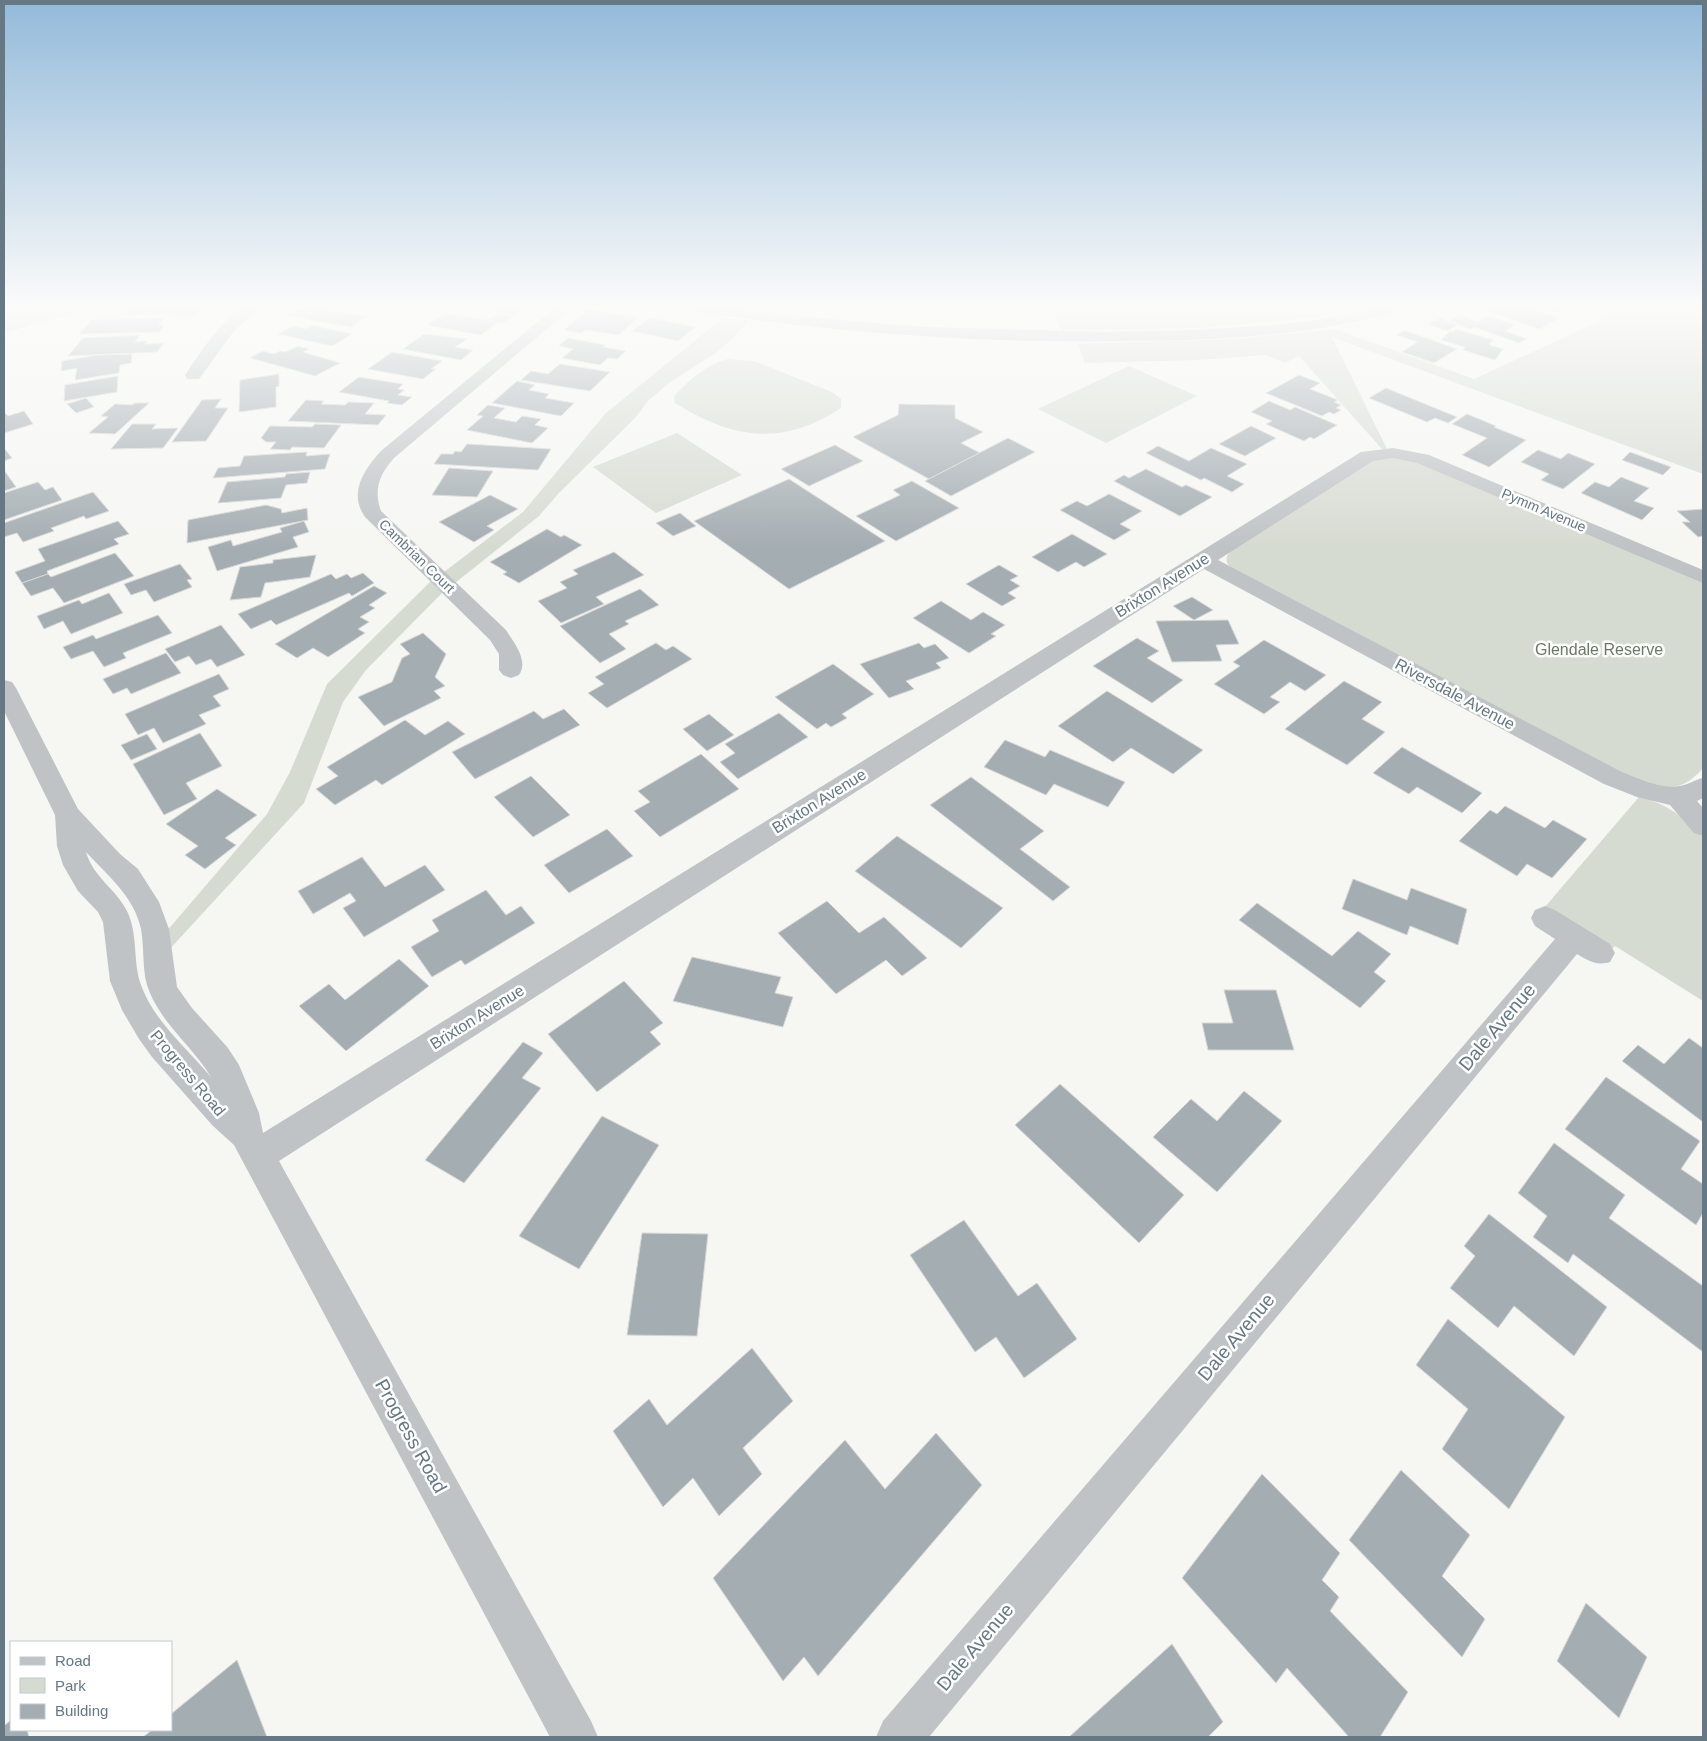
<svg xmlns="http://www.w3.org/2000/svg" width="1707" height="1741" viewBox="0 0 1707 1741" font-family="Helvetica,sans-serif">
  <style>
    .green { fill: #d6dbd2 }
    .building { fill: #a4adb2; stroke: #d7d7d5 }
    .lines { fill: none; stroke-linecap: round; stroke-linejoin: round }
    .minor { fill: #bfc3c6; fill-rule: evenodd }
    .tertiary { fill: #bfc3c6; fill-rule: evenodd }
    .labels { text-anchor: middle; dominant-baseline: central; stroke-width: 5; stroke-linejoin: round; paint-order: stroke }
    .far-street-label { font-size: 14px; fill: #667883; stroke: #fff }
    .street-label { font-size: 16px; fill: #667883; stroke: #fff }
    .park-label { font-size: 16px; fill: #6b7a65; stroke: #fff }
    .near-street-label { font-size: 19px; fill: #667883; stroke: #fff }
  </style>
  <rect width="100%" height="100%" fill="#f6f6f3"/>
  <g class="green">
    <polygon points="4,305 97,305 71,314 4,333"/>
    <polygon points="1050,305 1296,305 1322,317 1197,328 1062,330"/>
    <polygon points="1628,305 1703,305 1703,474 1332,337 1387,449 1382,449 1299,356 1285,363 1266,355 1197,360 1085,363 1078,344 1234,339 1335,329 1474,379 1617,313"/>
    <polygon points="723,318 749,321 731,340 714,354 670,382 648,401 636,417 558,494 539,516 455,583 444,572 523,512 606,413"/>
    <path d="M 728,359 L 754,361 L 832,392 L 841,399 L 841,408 C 782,447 733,439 675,403 L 674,396 C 689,380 707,364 728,359 Z"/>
    <polygon points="1129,366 1197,396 1106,443 1038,409"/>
    <polygon points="677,433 742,475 656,513 593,467"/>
    <path d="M 1393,457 L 1426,465 L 1703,582 L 1703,768 C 1682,792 1669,789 1640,782 L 1229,566 C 1224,558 1227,554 1234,549 L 1367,462 Z"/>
    <polygon points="431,581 443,592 366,670 343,702 304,803 168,951 166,932 267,814 290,772 327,684"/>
    <path d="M 1639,797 C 1668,804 1682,816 1703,837 L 1703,1001 L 1615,946 L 1610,950 L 1544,908 Z"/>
  </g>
  <g class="building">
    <polygon points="134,305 204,305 194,315 124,314"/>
    <polygon points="316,305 337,306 330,310 367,316 351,327 284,315 295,309 306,311"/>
    <polygon points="355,305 395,305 385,311"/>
    <polygon points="455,305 529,305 514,315"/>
    <polygon points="1497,305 1521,305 1559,318 1539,329 1486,310"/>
    <polygon points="1536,305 1570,305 1573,306 1561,313"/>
    <polygon points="589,309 638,317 619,335 586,330 581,333 564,330"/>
    <polygon points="445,313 498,322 481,335 427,325"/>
    <polygon points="498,313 513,316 503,323 488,320"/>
    <polygon points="1460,315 1478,322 1489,316 1515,325 1505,331 1527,339 1519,343 1474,327 1470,329 1449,321"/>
    <polygon points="165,318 158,326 164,325 159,332 79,334 92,320"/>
    <polygon points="650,318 696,327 678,341 632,331"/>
    <polygon points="1440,318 1458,325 1447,331 1428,324"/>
    <polygon points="312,325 352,334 332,346 278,334 293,326 306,329"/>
    <polygon points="1456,329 1493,340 1489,345 1503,349 1495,360 1463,350 1465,347 1441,340 1450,331 1453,332"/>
    <polygon points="1404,330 1457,349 1434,363 1402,352 1417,342 1396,335"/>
    <polygon points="424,334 467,339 455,347 473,350 461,360 403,349"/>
    <polygon points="140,335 135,342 147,341 145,344 164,343 157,352 68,356 83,338"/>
    <polygon points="568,338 605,345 603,347 626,351 617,359 608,358 600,365 562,358 573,349 559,346"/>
    <polygon points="298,346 309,349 303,352 340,363 315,376 250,358 263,351 274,354 280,351 285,352"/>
    <polygon points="392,352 442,361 431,369 436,369 423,379 368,369"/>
    <polygon points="132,354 131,363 120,365 119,373 75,380 77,368 61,371 62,361 97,355"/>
    <polygon points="560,364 610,372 590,391 521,380 531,371 548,374"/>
    <polygon points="279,374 279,386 276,387 276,407 239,412 240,380"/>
    <polygon points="1299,375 1320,383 1310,389 1338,400 1334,402 1341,405 1336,408 1341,410 1334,414 1329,412 1322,416 1266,393"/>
    <polygon points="118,376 117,392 64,401 65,385"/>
    <polygon points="359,377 403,384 398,389 404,390 398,395 412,397 402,405 387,403 389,401 339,392"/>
    <polygon points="517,381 535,385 529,390 549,394 545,398 574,403 561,416 492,403"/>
    <polygon points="1386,388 1457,417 1448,423 1435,418 1427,422 1369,398"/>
    <polygon points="86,398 94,407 76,413 67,404"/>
    <polygon points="221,399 215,408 228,408 206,441 172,442 202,400"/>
    <polygon points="306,400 324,401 321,404 345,405 348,402 374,403 365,414 386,415 378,425 288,421"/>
    <polygon points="1269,401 1290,410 1295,407 1337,425 1314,439 1310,437 1304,441 1266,424 1272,421 1251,412"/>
    <polygon points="135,403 149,403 115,434 89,433 108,417 101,416 115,404 132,405"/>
    <polygon points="899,404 955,405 955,418 983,432 961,443 980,453 929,479 853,437 898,415"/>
    <polygon points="488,405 505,408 494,418 516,422 522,416 541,419 535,425 548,428 532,443 467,430 483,416 477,415"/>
    <polygon points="24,411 33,424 4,433 4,412 8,416"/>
    <polygon points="1467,414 1496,426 1494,427 1526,440 1489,467 1462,455 1487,438 1452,424"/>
    <polygon points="132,424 156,424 152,429 178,428 163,448 111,449"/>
    <polygon points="315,424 341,425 324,448 292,447 290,450 270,449 276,442 266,442 261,438 270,426 312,427"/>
    <polygon points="1251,426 1276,438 1245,456 1219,444"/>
    <polygon points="1008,438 1035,452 951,496 925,481"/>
    <polygon points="467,444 551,449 538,470 434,464 441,454 453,454 455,451 461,452"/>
    <polygon points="835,445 863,461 809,486 781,469"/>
    <polygon points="1158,446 1189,461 1211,448 1247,464 1227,476 1244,484 1232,492 1204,478 1201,480 1146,453"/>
    <polygon points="4,448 12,458 4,461"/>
    <polygon points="1538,450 1561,459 1568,453 1595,464 1563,489 1541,480 1549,474 1521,462"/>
    <polygon points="307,452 306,456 330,454 325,469 213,478 218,468 240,466 244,456"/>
    <polygon points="1630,452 1671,467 1663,475 1622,460"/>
    <polygon points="449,468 493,471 477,497 432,495"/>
    <polygon points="1146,469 1182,487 1186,485 1212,497 1180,516 1114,481 1124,475 1129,478"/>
    <polygon points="4,470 16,487 4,491"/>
    <polygon points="310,472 307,483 286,485 281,498 218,503 227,482 285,477 286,474"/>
    <polygon points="1621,477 1649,488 1634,501 1654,508 1642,520 1581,493 1595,482 1609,487"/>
    <polygon points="789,479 885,541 789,589 694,521"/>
    <polygon points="912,481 959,508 896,541 856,516 900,495 893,490"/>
    <polygon points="38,482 45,490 53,487 62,500 4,520 4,493"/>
    <polygon points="93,492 109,511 86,519 84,516 51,528 54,531 23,542 17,533 4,537 4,523"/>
    <polygon points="1109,494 1142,511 1120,524 1131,530 1114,540 1060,510 1077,501 1087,506"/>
    <polygon points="490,495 518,509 487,526 494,530 474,542 439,522"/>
    <polygon points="266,505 281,509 282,513 307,508 308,520 187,543 188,520"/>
    <polygon points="1703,509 1703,536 1698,537 1682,522 1690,522 1677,511"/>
    <polygon points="680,513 696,526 673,536 656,523"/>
    <polygon points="118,521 129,534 114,539 119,544 47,571 48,574 22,583 15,572 45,561 38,549"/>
    <polygon points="304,521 309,532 293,537 298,547 217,571 208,547 231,540 233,546 282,532 280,528"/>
    <polygon points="547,529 561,537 564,535 582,545 519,583 503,574 507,572 490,562"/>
    <polygon points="1072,534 1107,554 1084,567 1076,562 1058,572 1032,557"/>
    <polygon points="614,552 644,575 596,597 604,604 561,623 538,601 567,588 560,582 578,574 573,570"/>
    <polygon points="115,553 134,576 64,603 53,588 31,596 22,583 48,574 51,577"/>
    <polygon points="316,555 310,577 265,583 261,597 230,600 240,567 273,563 273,560"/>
    <polygon points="180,564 192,579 187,580 192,587 154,602 146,590 131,595 124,584"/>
    <polygon points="999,565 1018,576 1010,580 1020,586 1008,593 1016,598 1002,606 966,584"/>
    <polygon points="363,573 374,583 352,596 349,593 276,625 271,620 251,629 238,614 331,574 336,579 347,574 351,578"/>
    <polygon points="374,586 387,593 369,605 375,608 360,617 369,622 358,629 365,633 328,657 313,648 297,658 275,644"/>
    <polygon points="640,589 659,605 625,621 629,624 609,634 626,649 600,663 560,626"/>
    <polygon points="109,593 123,613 71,634 63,621 44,629 37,616 79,600 82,604"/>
    <polygon points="1192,597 1213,610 1194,620 1173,606"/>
    <polygon points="941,601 971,620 983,612 1005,625 991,634 996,636 969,653 913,618"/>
    <polygon points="158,615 172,633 123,653 126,658 104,667 93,651 71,659 63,647 93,635 96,639"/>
    <polygon points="1228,620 1239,644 1216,645 1222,661 1172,662 1156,621"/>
    <polygon points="221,625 245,655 217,667 211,659 196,665 189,656 175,662 165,649"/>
    <polygon points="423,633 446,654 435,677 445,686 434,691 441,698 384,726 358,697 392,682 402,658 410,654 400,644"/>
    <polygon points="1137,638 1159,651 1147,658 1183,680 1152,703 1093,666"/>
    <polygon points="1264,640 1326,675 1305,691 1290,682 1270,697 1280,702 1264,714 1214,684 1240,666 1233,662"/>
    <polygon points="656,643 666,650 673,646 692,659 607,708 588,693 604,684 595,677"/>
    <polygon points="919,643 924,648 935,644 949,658 936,663 941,668 906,681 914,689 889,698 860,664"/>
    <polygon points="166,653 181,673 131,694 127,688 113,694 103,679"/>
    <polygon points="833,664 874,694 842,714 847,718 831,727 826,723 817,729 775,697"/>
    <polygon points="219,674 229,689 213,696 221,706 199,715 206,724 163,743 154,728 138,735 125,714"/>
    <polygon points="1344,681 1382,702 1362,719 1385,732 1347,765 1285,729"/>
    <polygon points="1107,691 1203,750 1173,774 1131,748 1113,762 1058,726"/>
    <polygon points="564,709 580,725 475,779 452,752 534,711 543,719"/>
    <polygon points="779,713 808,737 738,779 720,762 735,753 725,744"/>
    <polygon points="709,714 734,735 707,751 683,729"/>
    <polygon points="405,720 425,735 448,721 465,734 382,785 376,780 335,805 316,789 338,776 327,767"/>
    <polygon points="200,733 222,766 186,783 197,799 164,815 133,764"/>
    <polygon points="147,734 157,749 131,760 121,745"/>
    <polygon points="1005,740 1045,757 1050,750 1125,782 1108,807 1054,784 1046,795 984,767"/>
    <polygon points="1402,747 1482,793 1462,813 1417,787 1409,794 1373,773"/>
    <polygon points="701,754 739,789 660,837 634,811 650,802 638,791"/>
    <polygon points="531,776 570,815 533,837 494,797"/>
    <polygon points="971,777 1044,831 1020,849 1070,887 1053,901 930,805"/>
    <polygon points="217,789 257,815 225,838 236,845 205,869 185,855 198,846 166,824"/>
    <polygon points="1505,806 1545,828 1553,820 1587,839 1552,878 1527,864 1517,876 1459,841 1490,810 1497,814"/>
    <polygon points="607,829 633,856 569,893 544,865"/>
    <polygon points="897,836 1003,908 961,948 855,871"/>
    <polygon points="362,857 385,887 425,865 445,890 364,937 343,908 356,901 350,893 313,914 298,891"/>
    <polygon points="1353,879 1407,900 1411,888 1467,909 1458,945 1410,926 1407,935 1342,909"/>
    <polygon points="486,890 506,915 521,906 535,923 465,965 461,960 432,977 411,947 439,931 432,920"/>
    <polygon points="827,901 859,933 884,917 927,958 902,976 886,960 836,994 778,933"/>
    <polygon points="1257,903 1332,956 1358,931 1391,954 1374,972 1386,981 1360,1008 1239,920"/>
    <polygon points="692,957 781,977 775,993 793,997 783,1027 673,1001"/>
    <polygon points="399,959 429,986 346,1051 299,1006 329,984 345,1000"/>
    <polygon points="624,981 663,1023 650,1032 661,1044 597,1092 548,1034"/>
    <polygon points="1224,990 1276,990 1294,1050 1208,1050 1202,1023 1233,1023"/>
    <polygon points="1689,1038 1703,1048 1703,1122 1622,1061 1638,1045 1664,1064"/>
    <polygon points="523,1042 543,1053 522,1078 541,1088 464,1183 425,1160"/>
    <polygon points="1606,1077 1700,1141 1681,1169 1703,1184 1703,1213 1696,1225 1565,1129"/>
    <polygon points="1060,1084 1184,1195 1139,1243 1015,1125"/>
    <polygon points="1244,1091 1282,1121 1217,1192 1153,1137 1191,1099 1217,1121"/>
    <polygon points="602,1116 659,1145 579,1269 519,1236"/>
    <polygon points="1554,1143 1625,1195 1609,1218 1703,1286 1703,1352 1573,1254 1568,1263 1533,1237 1547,1216 1518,1193"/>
    <polygon points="1489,1214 1607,1307 1574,1356 1514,1306 1498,1328 1450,1288 1475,1256 1464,1246"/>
    <polygon points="964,1220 1018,1296 1037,1283 1077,1339 1024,1378 996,1337 975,1352 910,1255"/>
    <polygon points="642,1233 708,1234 697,1336 627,1335"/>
    <polygon points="1448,1319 1565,1417 1509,1509 1442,1449 1468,1409 1416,1365"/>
    <polygon points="752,1348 793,1401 743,1448 762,1474 719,1516 693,1478 663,1507 613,1431 649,1399 667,1425"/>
    <polygon points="936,1433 982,1485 818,1676 804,1657 783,1681 713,1578 845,1440 885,1489"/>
    <polygon points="1401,1470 1470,1535 1442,1576 1485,1619 1462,1657 1349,1540"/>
    <polygon points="1262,1474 1340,1553 1322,1580 1339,1597 1330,1611 1408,1692 1380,1737 1349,1737 1287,1668 1276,1683 1182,1578"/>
    <polygon points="1586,1603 1647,1657 1619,1718 1557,1661"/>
    <polygon points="1172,1644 1223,1722 1208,1737 1069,1737"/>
    <polygon points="237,1660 267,1737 143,1737 152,1730 171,1730 171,1714"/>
    <polygon points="11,1720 11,1730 27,1730 29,1737 4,1737 4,1726"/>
  </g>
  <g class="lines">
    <g class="minor">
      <path d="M 245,305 L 263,305 L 234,331 L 199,379 L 187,379 L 185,375 C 202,350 220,322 245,305 Z"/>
      <path d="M 558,305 L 575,305 L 394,458 C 380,474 373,489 381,511 L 506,630 C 514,643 529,660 519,675 L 511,678 L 503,675 L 499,670 L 499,654 L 490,640 L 365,517 C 348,493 364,469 382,450 Z"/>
      <path d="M 1393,448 L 1429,455 L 1703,570 L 1703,583 L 1417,463 L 1393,458 L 1373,461 L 1218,560 L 1622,772 C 1640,779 1664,791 1684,785 C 1691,783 1697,779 1703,778 L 1703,798 L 1697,801 L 1703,808 L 1703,836 L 1694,833 L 1670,805 L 1637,797 L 1604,784 L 1204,569 L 279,1161 L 591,1721 L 598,1737 L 550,1737 L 234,1145 L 213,1126 L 152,1057 L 139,1039 L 122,1010 L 110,981 L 103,922 L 98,912 L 78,891 L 63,865 L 57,846 L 55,815 L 4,711 L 4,680 L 12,682 L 16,688 L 78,809 L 120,854 L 138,869 L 159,902 L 169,929 L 177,987 L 192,1008 L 228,1048 L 239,1065 L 259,1113 L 263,1133 L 1361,452 ZM 86,852 C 107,875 134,896 141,929 C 145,951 141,973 150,993 C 164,1026 193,1047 211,1077 C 186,1047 153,1021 140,982 C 133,959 138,934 127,911 C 116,889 93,877 86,852 Z"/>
      <path d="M 1545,906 L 1555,910 L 1610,944 L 1615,953 L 1610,962 C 1596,966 1589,961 1577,954 L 929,1737 L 876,1737 L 883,1721 L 1555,939 L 1535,926 L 1531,918 L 1535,910 Z"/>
    </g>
    <path class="tertiary" d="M 677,305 L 712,305 L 804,317 L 925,327 L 1106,332 L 1195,330 L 1285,324 L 1344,316 L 1386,305 L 1409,305 L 1406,308 C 1317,336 1226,340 1133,341 C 983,344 834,333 685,310 L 680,308 Z"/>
  </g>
  <linearGradient id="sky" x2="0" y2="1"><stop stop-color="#93bada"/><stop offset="0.56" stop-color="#fbfbfa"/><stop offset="1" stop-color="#fbfbfa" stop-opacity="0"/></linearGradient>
  <rect width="1707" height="548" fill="url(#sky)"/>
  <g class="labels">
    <g class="far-street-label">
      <text transform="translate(1544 510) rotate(23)">Pymm Avenue</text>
      <text transform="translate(417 556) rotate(44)">Cambrian Court</text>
    </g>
    <g class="street-label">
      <text transform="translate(1162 585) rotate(-32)">Brixton Avenue</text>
      <text transform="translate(1455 694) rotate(28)">Riversdale Avenue</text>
      <text transform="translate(819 801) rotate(-32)">Brixton Avenue</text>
      <text transform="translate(477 1017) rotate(-32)">Brixton Avenue</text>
      <text transform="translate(188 1073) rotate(50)">Progress Road</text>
    </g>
    <g class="park-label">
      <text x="1599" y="649">Glendale Reserve</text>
    </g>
    <g class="near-street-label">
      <text transform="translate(1497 1027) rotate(-50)">Dale Avenue</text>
      <text transform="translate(1236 1337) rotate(-50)">Dale Avenue</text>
      <text transform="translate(411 1436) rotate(61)">Progress Road</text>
      <text transform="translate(975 1647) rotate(-50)">Dale Avenue</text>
    </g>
  </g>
  <rect width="1707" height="1741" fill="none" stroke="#667883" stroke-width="10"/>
  <rect x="10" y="1641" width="162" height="90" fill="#ffffff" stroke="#c2c9cd"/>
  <rect x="20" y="1657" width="25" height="8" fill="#bfc3c6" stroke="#c2c9cd"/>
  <text x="55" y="1666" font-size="15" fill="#667883">Road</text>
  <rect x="20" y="1678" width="25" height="15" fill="#d6dbd2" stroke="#c2c9cd"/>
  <text x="55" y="1691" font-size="15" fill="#667883">Park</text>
  <rect x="20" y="1704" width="25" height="15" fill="#a4adb2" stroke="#c2c9cd"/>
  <text x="55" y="1716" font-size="15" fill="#667883">Building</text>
</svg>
